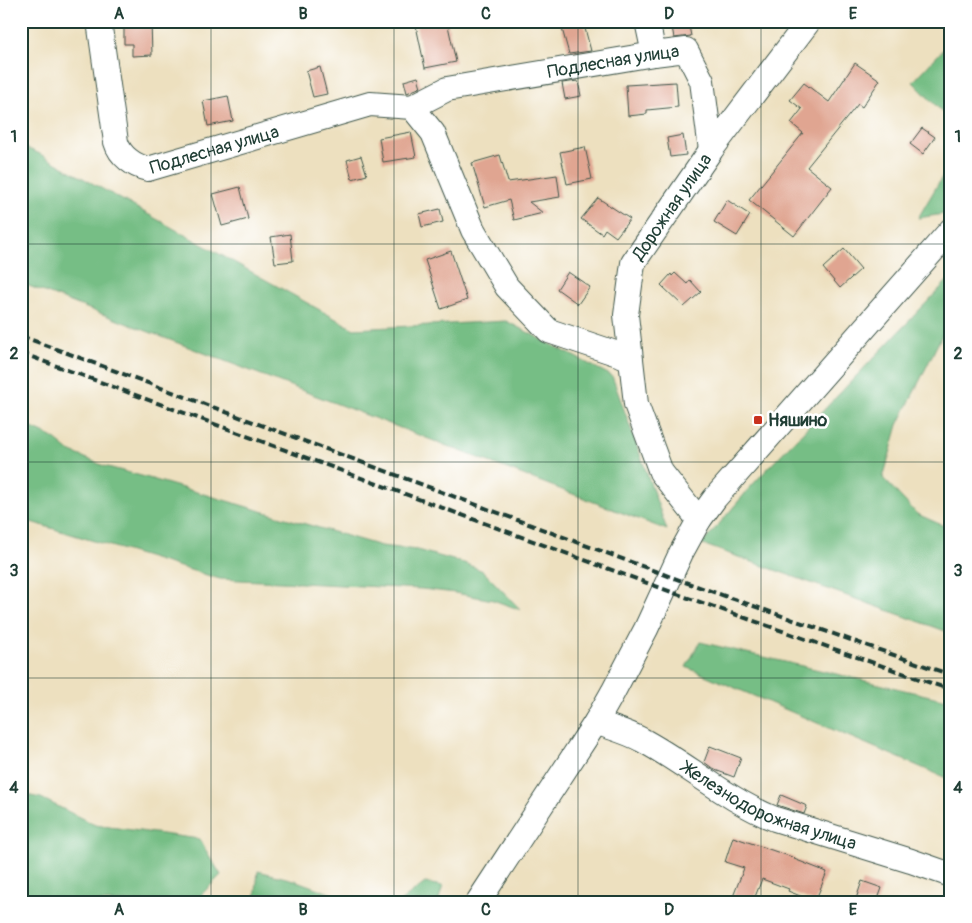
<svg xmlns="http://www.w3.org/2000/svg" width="972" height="923" viewBox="0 0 972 923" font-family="Pangolin,sans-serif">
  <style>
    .forest { fill: #76be85; stroke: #4a7e5c }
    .building { fill: #e0a591 }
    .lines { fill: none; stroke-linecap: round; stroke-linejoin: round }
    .minor-casing { stroke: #3e5549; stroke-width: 26 }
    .minor { stroke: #fff; stroke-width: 24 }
    .rail { stroke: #1f3d34; stroke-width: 4; stroke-dasharray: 8 4; stroke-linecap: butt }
    .grid { fill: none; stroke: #1f3d34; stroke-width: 1; stroke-opacity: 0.55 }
    .poi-dot { fill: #c8321e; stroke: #fff; stroke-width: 2 }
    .labels { text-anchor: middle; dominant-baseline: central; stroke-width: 5; stroke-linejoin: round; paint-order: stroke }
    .street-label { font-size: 18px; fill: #1f3d34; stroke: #fff }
    .poi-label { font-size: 18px; font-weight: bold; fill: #1f3d34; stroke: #fff; text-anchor: start }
    .neatline { fill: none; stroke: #1f3d34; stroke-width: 2 }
    .grid-label { font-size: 16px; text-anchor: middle; font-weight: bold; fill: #1f3d34 }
  </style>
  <rect width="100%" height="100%" fill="#fff"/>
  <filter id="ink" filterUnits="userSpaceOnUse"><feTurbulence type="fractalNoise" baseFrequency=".02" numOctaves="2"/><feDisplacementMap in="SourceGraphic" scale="10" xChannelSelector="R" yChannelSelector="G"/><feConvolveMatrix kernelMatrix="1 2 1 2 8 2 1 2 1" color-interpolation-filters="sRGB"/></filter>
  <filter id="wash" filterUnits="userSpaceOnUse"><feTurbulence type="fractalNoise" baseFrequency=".0096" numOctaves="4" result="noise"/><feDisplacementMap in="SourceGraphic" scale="20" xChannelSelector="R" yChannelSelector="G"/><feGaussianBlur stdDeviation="1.12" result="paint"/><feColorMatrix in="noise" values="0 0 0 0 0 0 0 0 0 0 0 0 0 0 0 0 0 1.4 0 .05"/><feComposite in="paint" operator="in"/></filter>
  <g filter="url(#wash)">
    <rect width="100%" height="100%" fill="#ede0bf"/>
    <g class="forest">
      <polygon points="951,41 951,121 913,82"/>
      <polygon points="21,146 38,153 354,329 506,321 612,376 667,530 21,283"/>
      <polygon points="951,162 951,207 944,214 918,218"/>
      <polygon points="951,277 951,321 947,325 898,425 883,478 917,514 951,529 951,633 702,544 754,483"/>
      <polygon points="21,423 52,437 69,451 104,466 145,477 381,546 417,550 464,563 483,571 521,610 493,600 455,593 422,589 220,579 21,519"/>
      <polygon points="700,642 951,701 951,780 686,667"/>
      <polygon points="21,794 41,798 95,825 199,839 221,875 194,902 21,902"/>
      <polygon points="258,871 294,880 354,902 255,902"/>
      <polygon points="425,883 443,886 438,902 400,902"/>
    </g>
    <g id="blocks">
      <g class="building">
        <polygon points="124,21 151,21 152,55 132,56 132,44 124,44"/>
        <polygon points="415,21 447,21 456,62 425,68"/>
        <polygon points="576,21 583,21 591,51 569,54 561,25"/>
        <polygon points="671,21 688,21 691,36 674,38"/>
        <polygon points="855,63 880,80 862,107 858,104 807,167 832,187 794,236 749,200 803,133 791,123 802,109 790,100 804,83 829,102"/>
        <polygon points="320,67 327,94 313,97 306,71"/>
        <polygon points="418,77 421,87 407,93 404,81"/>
        <polygon points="578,81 581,96 565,99 562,83"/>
        <polygon points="676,82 678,107 647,110 647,114 628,116 626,85"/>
        <polygon points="228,96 233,121 208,126 203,101"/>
        <polygon points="922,128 935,137 923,154 910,144"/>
        <polygon points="411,132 416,157 383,162 379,138"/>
        <polygon points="683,135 686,155 670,157 667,138"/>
        <polygon points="585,147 592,179 567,184 560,152"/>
        <polygon points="500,155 508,182 557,175 560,197 529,202 543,213 514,220 509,200 485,207 472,163"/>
        <polygon points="361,156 367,175 352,179 347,160"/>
        <polygon points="240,187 248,219 222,226 213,194"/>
        <polygon points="598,198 630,219 616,237 605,229 602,234 581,219"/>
        <polygon points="727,200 750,215 737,236 714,222"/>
        <polygon points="440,209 443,222 422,227 419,214"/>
        <polygon points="290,234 293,261 275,263 271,237"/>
        <polygon points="844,249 861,269 840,288 823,268"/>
        <polygon points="451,251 467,300 441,309 425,260"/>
        <polygon points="568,272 590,287 578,304 557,289"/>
        <polygon points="675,273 687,284 690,280 701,292 684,307 661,285 671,274 672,276"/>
        <polygon points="710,746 741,758 734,777 715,770 704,762"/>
        <polygon points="781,795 807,806 804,814 777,805"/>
        <polygon points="733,837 795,858 794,859 827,872 815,902 788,891 789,889 762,879 753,902 731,902 744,868 725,862"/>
        <polygon points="862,881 882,888 877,902 855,902"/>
      </g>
    </g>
  </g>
  <g filter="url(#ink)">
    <use href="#blocks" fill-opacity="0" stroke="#3e5549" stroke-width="1"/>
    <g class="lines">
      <defs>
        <g id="minor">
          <path id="s1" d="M 99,21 L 116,142 C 120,156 134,166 148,169 L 370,104 L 412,107 L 433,133 L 473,230 L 507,287 L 549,331 L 630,358"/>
          <polyline points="647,21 654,54"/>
          <path id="s2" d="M 412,107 L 447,89 L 654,54 L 686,50 L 702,81 L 711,150"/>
          <path id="s3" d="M 699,520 L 661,472 L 636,404 L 626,315 L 633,263 L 711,150 L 809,21"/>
          <path id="s4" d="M 596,722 C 611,728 628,732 642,740 C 687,764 727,800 775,819 L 911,861 L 951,875"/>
          <polyline points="478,902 596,722 613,692 646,629 681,553 699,520 715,498 951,230"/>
        </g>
      </defs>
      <use href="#minor" class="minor-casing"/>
      <use href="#minor" class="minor"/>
      <g class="rail">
        <polyline points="21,336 682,581 951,675"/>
        <polyline points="21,353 677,594 951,690"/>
      </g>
    </g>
  </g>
  <path class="grid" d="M 211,21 L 211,902M 394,21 L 394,902M 578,21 L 578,902M 761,21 L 761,902M 21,244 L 951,244M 21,462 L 951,462M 21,678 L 951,678"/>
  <rect class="poi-dot" x="753" y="415" width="10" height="10" rx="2.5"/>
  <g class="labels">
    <g class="street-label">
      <text stroke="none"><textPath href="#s2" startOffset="208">Подлесная улица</textPath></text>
      <text stroke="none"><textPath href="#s1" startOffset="235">Подлесная улица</textPath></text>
      <text stroke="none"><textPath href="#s3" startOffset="344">Дорожная улица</textPath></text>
      <text stroke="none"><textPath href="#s4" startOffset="194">Железнодорожная улица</textPath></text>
    </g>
    <g class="poi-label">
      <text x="768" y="420">Няшино</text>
    </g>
  </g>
  <rect width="972" height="923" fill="none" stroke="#fff" stroke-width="55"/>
  <rect x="28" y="28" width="916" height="868" class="neatline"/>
  <g class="grid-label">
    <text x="119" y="19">A</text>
    <text x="303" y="19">B</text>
    <text x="486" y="19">C</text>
    <text x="669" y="19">D</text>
    <text x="853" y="19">E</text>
    <text x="14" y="142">1</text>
    <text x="958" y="142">1</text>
    <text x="14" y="359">2</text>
    <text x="958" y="359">2</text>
    <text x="14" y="576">3</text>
    <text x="958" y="576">3</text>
    <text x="14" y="793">4</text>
    <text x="958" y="793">4</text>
    <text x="119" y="915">A</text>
    <text x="303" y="915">B</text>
    <text x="486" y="915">C</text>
    <text x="669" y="915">D</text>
    <text x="853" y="915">E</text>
  </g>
</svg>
